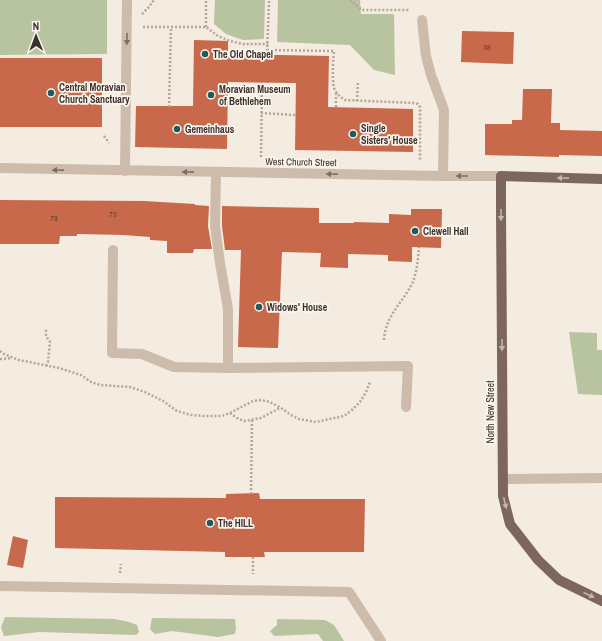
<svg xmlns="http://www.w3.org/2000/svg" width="602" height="641" viewBox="0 0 602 641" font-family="'Archivo Narrow',sans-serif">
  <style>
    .green { fill: #b8c4a0 }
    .building { fill: #c8694b }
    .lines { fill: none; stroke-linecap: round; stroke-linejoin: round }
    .path { stroke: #b9a596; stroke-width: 2.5; stroke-dasharray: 2 2; stroke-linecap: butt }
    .minor { stroke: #cdbbac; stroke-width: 10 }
    .major { stroke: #7d675c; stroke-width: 10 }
    .oneway { fill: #7d6f65 }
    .oneway2 { fill: #c2b5ac }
    .poi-dot { fill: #1f5a5e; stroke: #fbf5ee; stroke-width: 1.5 }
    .labels { text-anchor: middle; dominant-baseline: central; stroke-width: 3.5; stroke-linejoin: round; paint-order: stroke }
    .number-label { font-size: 8px; fill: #5e3e33 }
    .poi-label { font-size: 10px; font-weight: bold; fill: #3b302b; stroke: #fbf5ee; text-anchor: start }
    .street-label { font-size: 10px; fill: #3b302b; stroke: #fbf5ee }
  </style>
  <rect width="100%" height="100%" fill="#f4ebe1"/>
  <g class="green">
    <polygon points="0,0 107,0 107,54 0,55"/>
    <polygon points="215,0 265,0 264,39 243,40 226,34 214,24"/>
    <polygon points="278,0 360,0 361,14 394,14 395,75 374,70 350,45 277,42"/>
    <polygon points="569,332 597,333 597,350 602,350 602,395 578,394"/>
    <polygon points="5,617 115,619 129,622 137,625 139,632 136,635 39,632 4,636 1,627"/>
    <polygon points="152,618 235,619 236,629 235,634 218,637 172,631 155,634 150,629"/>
    <polygon points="277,619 325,620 334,625 344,641 323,641 318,634 274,636 270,631 277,625"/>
  </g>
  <g class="building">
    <polygon points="462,31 514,32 513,64 461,62"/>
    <polygon points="194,40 228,41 228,54 329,56 328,107 413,109 413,152 295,150 296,83 228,82 227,149 135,147 136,106 193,106"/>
    <rect x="0" y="58" width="102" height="69"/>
    <polygon points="523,89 552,89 551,123 560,123 560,130 602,131 602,156 559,155 559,157 485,155 485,124 512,124 512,120 522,120"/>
    <polygon points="0,200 144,201 195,204 195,205 209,206 208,226 212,249 194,249 193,253 167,253 167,241 150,240 150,237 123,235 77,234 77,236 60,236 59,244 0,244"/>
    <polygon points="222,206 319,208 319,223 354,223 354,222 389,223 389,214 411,215 411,209 442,209 441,248 412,247 412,262 388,261 388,255 348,254 348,268 320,267 321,253 282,252 278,348 238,347 241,250 225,250 222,226"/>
    <polygon points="259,493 260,499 365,499 364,552 264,552 265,557 225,557 225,552 55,548 55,497 226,498 226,494"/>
    <polygon points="13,536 28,540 23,568 7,565"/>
  </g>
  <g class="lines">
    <g class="path">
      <polyline points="350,0 362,10 410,10"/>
      <polyline points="142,14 148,8 154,0"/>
      <polyline points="143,27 206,27 218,36 230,41 243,44 268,44"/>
      <polyline points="206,27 206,0"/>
      <path d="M 267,50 L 334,51 C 333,60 332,80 334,88 C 336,93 340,97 345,100 L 415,103 L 418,104 L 420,107 L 420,160"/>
      <polyline points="267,55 269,0"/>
      <polyline points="357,101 358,81"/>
      <polyline points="169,107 171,27"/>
      <polyline points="336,107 336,93"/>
      <polyline points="261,113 295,115"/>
      <polyline points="104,136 109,143"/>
      <polyline points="261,157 262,82"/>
      <path d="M 384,340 C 385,317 402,303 412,284 C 417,273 418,259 419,247"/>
      <polyline points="0,351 4,354 19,360 59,368 81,375 91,382 100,385 130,387 145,392 163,401 177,411 191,415 204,416 222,416 230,413 253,401 261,400 270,402 281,408 291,415 299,419 316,422 325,420 344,416 352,410 360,402 366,392 370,382"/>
      <polyline points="0,359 4,359 12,358"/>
      <polyline points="46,366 48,362 50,342 46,336 46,328"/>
      <polyline points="230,413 237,418 244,421 261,418 280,408"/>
      <polyline points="251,494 252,420"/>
      <polyline points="253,557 253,574"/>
      <polyline points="120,573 121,564"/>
    </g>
    <g class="minor">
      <polyline points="422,20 426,56 431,75 444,110 443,176"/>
      <polyline points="0,168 443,176 501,176"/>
      <polyline points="125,171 127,0"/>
      <polyline points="216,173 215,226 220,263 228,309 228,368"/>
      <polyline points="113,250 112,353 142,354 174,367 228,368 408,366 406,407"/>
      <polyline points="503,479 602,478"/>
      <polyline points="0,586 349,592 381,641"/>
    </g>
    <polyline class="major" points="602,179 501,176 501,209 503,496 510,524 538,560 559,580 602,601"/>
  </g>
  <defs><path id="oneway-solid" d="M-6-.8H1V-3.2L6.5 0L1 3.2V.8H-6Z"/></defs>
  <g class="oneway">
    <use href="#oneway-solid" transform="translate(127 39) rotate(91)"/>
    <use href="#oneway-solid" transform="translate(58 170) rotate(-179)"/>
    <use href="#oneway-solid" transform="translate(188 172) rotate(-179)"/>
    <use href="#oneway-solid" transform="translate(332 174) rotate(-179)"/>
    <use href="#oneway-solid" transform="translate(462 176) rotate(-180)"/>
  </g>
  <g class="oneway2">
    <use href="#oneway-solid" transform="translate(563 178) rotate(-179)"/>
    <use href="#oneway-solid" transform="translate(501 215) rotate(90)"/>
    <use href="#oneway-solid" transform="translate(502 345) rotate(90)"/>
    <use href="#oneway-solid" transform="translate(505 503) rotate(77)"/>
    <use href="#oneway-solid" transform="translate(589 595) rotate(25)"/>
  </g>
  <g class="poi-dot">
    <circle cx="205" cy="54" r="4"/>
    <circle cx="51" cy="93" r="4"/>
    <circle cx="211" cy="95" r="4"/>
    <circle cx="177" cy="129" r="4"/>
    <circle cx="353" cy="134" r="4"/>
    <circle cx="415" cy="231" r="4"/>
    <circle cx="259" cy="307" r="4"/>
    <circle cx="210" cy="523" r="4"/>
  </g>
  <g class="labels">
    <g class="number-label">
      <text x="487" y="47">38</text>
      <text x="113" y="214">73</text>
      <text x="54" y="218">79</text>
    </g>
    <g class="poi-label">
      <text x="213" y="54">The Old Chapel</text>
      <text x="59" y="87">Central Moravian<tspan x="59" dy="12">Church Sanctuary</tspan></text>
      <text x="219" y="89">Moravian Museum<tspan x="219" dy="12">of Bethlehem</tspan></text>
      <text x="361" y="128">Single<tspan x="361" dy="12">Sisters' House</tspan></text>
      <text x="185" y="129">Gemeinhaus</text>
      <text x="423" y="231">Clewell Hall</text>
      <text x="267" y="307">Widows' House</text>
      <text x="218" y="523">The HILL</text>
    </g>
    <g class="street-label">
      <text transform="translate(301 162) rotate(1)">West Church Street</text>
      <text transform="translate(490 412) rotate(-90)">North New Street</text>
    </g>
  </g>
  <g transform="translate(36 36) rotate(359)" stroke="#fbf5ee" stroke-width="3" paint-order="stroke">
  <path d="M0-3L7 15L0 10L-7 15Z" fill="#3b302b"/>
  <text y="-6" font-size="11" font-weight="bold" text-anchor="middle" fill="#3b302b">N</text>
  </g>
</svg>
